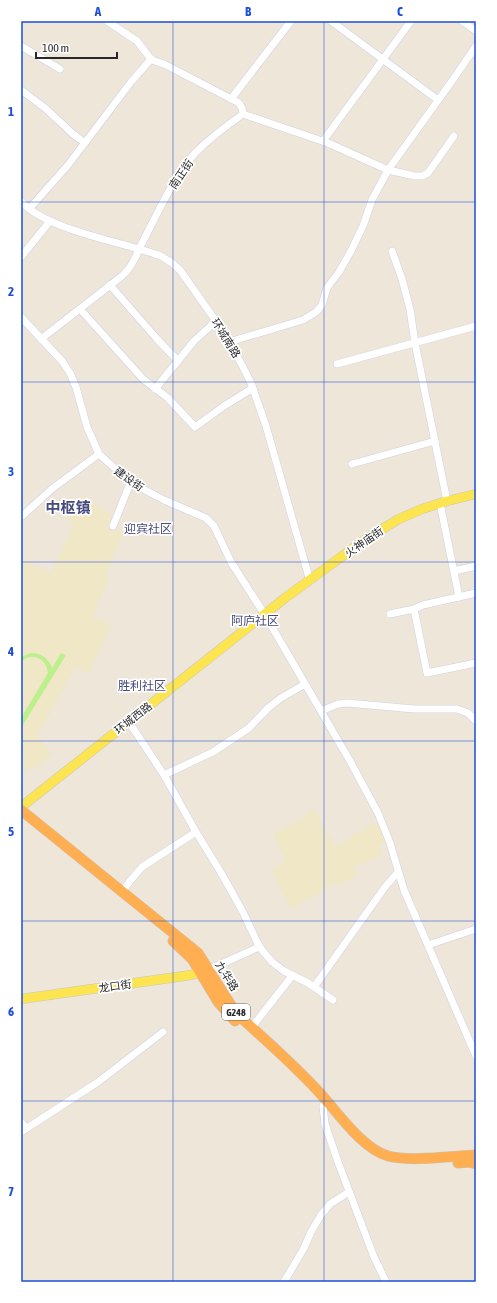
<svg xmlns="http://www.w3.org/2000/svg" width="497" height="1303" viewBox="0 0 497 1303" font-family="'Asap Condensed','Noto Sans SC',sans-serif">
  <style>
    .education { fill: #f0e7c7 }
    .pitch { fill: #bbf08c }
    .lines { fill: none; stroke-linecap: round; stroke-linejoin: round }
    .minor-casing { stroke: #cfd0e4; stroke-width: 8 }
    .major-casing { stroke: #c7c7c7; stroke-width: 10 }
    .highway-casing { stroke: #c7c7c7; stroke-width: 11 }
    .minor { stroke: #fff; stroke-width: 7 }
    .major { stroke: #fce550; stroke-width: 9 }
    .highway { stroke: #ffaf52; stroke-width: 10 }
    .grid { fill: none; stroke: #1d4ed8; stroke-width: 1; stroke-opacity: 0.55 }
    .labels { text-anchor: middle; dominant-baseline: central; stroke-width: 3.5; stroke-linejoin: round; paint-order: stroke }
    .shield { fill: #fff; stroke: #696969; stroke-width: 1 }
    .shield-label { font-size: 10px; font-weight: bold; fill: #292929 }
    .street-label { font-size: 11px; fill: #292929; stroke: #fff }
    .neighbourhood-label { font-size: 12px; fill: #464a7d; stroke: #fff }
    .district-label { font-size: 15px; font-weight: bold; fill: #464a7d; stroke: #fff }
    .neatline { fill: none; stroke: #1d4ed8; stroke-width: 1.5 }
    .grid-label { font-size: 13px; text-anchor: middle; font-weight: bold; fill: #1d4ed8 }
  </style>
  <rect width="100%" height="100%" fill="#ede6d9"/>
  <g class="education">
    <polygon points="81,495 112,516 107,526 123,532 106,576 109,578 93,616 112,625 88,674 75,667 47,719 36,735 52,755 34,769 31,766 21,775 21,559 51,573 74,524 67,519"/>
    <polygon points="314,809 335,847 376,822 386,842 378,846 382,855 354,867 358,874 339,886 336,882 291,909 271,870 286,861 273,834 306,816 305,814"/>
  </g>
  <path class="pitch" d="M 31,653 C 41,653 48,658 52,668 L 61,653 L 66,655 L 21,728 L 21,718 L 48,673 C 47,659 32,651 21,662 L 21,657 Z"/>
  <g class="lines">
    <defs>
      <g id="minor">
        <polyline points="107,21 137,41 147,54 152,60 166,65 239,103 242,108 243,114"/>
        <polyline points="331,21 438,100"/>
        <polyline points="462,21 476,31"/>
        <polyline points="21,46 60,69"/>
        <polyline points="21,90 45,108 73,134 85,143"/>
        <polyline points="231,99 291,21"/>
        <polyline points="243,114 328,143 388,170 415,176 422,176 428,173 454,136"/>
        <polyline points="323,141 411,21"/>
        <path d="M 21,201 C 45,230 124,242 161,256 L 172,263 L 180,270 L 218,324 L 241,363 L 251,383 L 266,426 L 310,581"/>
        <polyline points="29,209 68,165 131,82 151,59"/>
        <polyline points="392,251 402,279 410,309 415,343 447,501"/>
        <polyline points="21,257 50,221"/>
        <polyline points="110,285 157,339 178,361"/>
        <polyline points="80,309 143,379 168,398 195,427 224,406 253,388"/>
        <polyline points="21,317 62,361 70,373 76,387 87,427 99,454 120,473 143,489 164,500 206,518 214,526 231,562 265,615 350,761 378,813 390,843 404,890 476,1056"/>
        <path d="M 41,339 L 122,276 C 131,268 135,260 139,249 C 156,217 171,181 195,153 C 210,138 226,126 243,114"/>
        <polyline points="229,342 303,320 316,312 322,305 327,288 339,272 351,251 363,226 372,200 388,170 452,81 476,46"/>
        <polyline points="337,364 476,326"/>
        <polyline points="155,389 194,341 216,321"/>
        <polyline points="352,464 435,441"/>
        <polyline points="440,503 459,597"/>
        <polyline points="21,517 53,488 99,454"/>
        <polyline points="113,526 131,481"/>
        <polyline points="454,571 476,566"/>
        <polyline points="414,609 427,673 476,663"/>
        <polyline points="390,614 414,609 423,605 476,593"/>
        <polyline points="321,711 338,704 347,703 414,709 457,709 468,713 476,721"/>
        <polyline points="129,722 164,775 196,832 220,871 243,912 258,944 262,950 272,962 284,971 308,983 333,1000"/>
        <polyline points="164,775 213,752 249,728 268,708 281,698 305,684"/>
        <polyline points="123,891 130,881 142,867 196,832"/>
        <polyline points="428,945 476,929"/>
        <polyline points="208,970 259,947"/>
        <polyline points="314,987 385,887 398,872"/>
        <polyline points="252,1027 292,976"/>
        <polyline points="323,1106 325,1124 338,1162 374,1257 386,1282"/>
        <polyline points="21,1122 26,1128"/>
        <polyline points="21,1132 98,1082 163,1032"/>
        <polyline points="284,1282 304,1248 311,1232 321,1215 330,1204 349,1192"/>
      </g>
      <g id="major">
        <polyline points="21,807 285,598 367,538 399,519 422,509 447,501 476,494"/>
        <polyline points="21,999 191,975 207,970"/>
      </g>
      <g id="highway">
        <path d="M 21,810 L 198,953 L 232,1007 L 239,1016 C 266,1040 293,1064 318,1091 C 337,1111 361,1148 388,1156 C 411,1162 451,1156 476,1155"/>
        <polyline points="173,941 192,959 218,1002 235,1021"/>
        <polyline points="458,1163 470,1162 476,1164"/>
      </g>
    </defs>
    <use href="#minor" class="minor-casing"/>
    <use href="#major" class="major-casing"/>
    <use href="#highway" class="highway-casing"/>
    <use href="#minor" class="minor"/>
    <use href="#major" class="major"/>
    <use href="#highway" class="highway"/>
  </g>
  <path class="grid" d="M 173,21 L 173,1282M 324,21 L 324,1282M 21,202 L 476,202M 21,382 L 476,382M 21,562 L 476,562M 21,741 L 476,741M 21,921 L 476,921M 21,1101 L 476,1101"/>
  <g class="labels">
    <rect class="shield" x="222" y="1004" width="28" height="16" rx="3"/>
    <g class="shield-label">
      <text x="236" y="1012">G248</text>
    </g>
    <g class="street-label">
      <text transform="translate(181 174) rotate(-56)">南正街</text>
      <text transform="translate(226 338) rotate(58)">环城南路</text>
      <text transform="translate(129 479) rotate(35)">建设街</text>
      <text transform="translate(364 542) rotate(-35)">火神庙街</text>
      <text transform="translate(133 718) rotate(-38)">环城西路</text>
      <text transform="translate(227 976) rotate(58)">九华路</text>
      <text transform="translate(115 986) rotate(-8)">龙口街</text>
    </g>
    <g class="neighbourhood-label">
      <text x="148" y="529">迎宾社区</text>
      <text x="255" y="621">阿庐社区</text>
      <text x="142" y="686">胜利社区</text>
    </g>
    <g class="district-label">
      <text x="68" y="507">中枢镇</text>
    </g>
  </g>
  <rect width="497" height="1303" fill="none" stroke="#ffffff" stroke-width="44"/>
  <path d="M36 52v6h81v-6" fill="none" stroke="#292929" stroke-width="2"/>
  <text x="42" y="52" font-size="12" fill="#292929" stroke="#ffffff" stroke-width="3" paint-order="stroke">100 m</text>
  <rect x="22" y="22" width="453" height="1259" class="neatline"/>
  <g class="grid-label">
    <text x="98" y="16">A</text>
    <text x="248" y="16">B</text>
    <text x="400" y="16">C</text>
    <text x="11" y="116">1</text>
    <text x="11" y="296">2</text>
    <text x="11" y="476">3</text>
    <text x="11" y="656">4</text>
    <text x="11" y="836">5</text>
    <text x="11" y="1016">6</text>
    <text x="11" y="1196">7</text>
  </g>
</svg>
